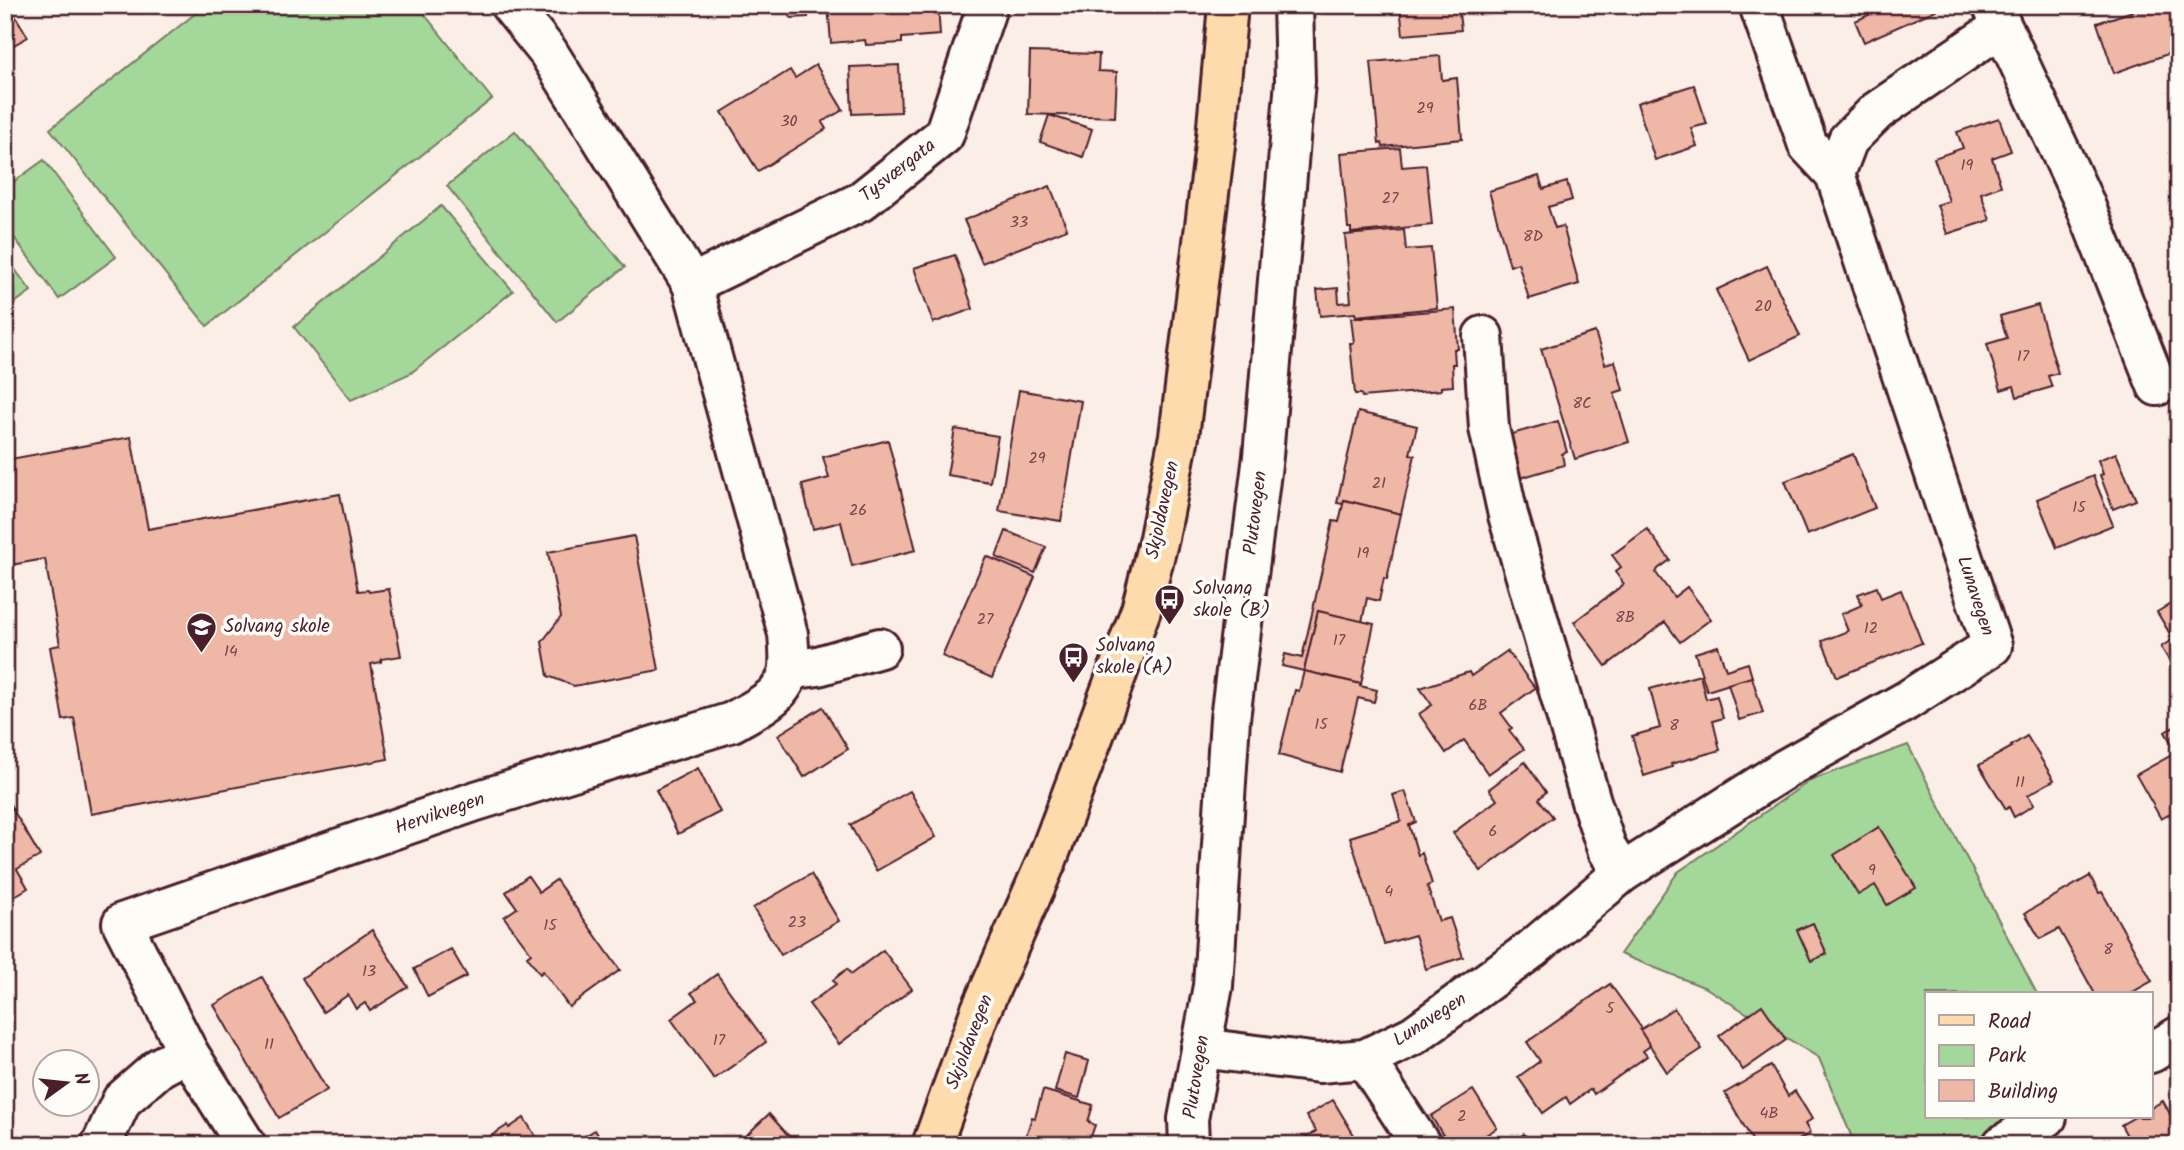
<svg xmlns="http://www.w3.org/2000/svg" width="2184" height="1150" viewBox="0 0 2184 1150" font-family="Kalam,sans-serif">
  <style>
    .green { fill: #a4d89a; stroke: #777c62; stroke-width: 2 }
    .building { fill: #efb7a6; stroke: #4a1f2b; stroke-width: 2 }
    .lines { fill: none; stroke-linecap: round; stroke-linejoin: round }
    .minor-casing { stroke: #4a1f2b; stroke-width: 44 }
    .major-casing { stroke: #4a1f2b; stroke-width: 44 }
    .minor { stroke: #fdfcf7; stroke-width: 38 }
    .major { stroke: #fedbac; stroke-width: 38 }
    .labels { text-anchor: middle; dominant-baseline: central; stroke-width: 7; stroke-linejoin: round; paint-order: stroke }
    .number-label { font-size: 16px; fill: #73454a }
    .street-label { font-size: 19px; fill: #4a1f2b; stroke: #fdfcf7 }
    .poi-label { font-size: 19px; fill: #4a1f2b; stroke: #fdfcf7; text-anchor: start }
  </style>
  <rect width="100%" height="100%" fill="#faeee7"/>
  <filter id="ink" filterUnits="userSpaceOnUse"><feTurbulence type="fractalNoise" baseFrequency=".0143" numOctaves="2"/><feDisplacementMap in="SourceGraphic" scale="14" xChannelSelector="R" yChannelSelector="G"/><feConvolveMatrix kernelMatrix="1 2 1 2 8 2 1 2 1" color-interpolation-filters="sRGB"/></filter>
  <g filter="url(#ink)">
    <g class="green">
      <polygon points="206,5 417,5 492,99 207,326 50,129"/>
      <polygon points="515,131 625,267 557,322 447,186"/>
      <polygon points="44,160 116,257 59,299 5,225 5,188"/>
      <polygon points="441,206 513,291 411,373 351,400 294,327"/>
      <polygon points="5,256 31,291 5,310"/>
      <polygon points="1908,745 2037,994 1927,994 1927,1117 2015,1117 1970,1145 1855,1145 1819,1058 1706,988 1620,954 1678,872 1811,780"/>
    </g>
    <g class="building">
      <polygon points="84,5 98,5 89,12"/>
      <polygon points="784,5 807,5 808,17 791,18"/>
      <polygon points="828,5 938,5 940,35 902,38 902,43 866,45 865,40 831,43"/>
      <polygon points="1400,5 1458,5 1461,30 1403,35"/>
      <polygon points="1869,5 1934,5 1936,10 1864,42 1855,21 1873,13"/>
      <polygon points="2131,5 2179,5 2179,50 2114,73 2097,23 2133,11"/>
      <polygon points="11,9 28,37 5,50 5,12"/>
      <polygon points="1030,52 1099,54 1098,71 1117,72 1115,117 1028,114"/>
      <polygon points="1440,56 1442,80 1457,78 1462,139 1383,147 1382,143 1379,144 1371,62"/>
      <polygon points="816,65 843,110 822,122 826,129 758,171 722,112 790,70 795,78"/>
      <polygon points="899,65 901,112 852,114 850,67"/>
      <polygon points="1694,85 1707,124 1691,128 1697,146 1655,160 1637,103"/>
      <polygon points="1049,115 1092,129 1083,157 1040,142"/>
      <polygon points="1999,118 2011,151 1992,158 2001,186 1981,193 1990,220 1947,234 1937,205 1949,201 1934,158 1963,148 1957,132"/>
      <polygon points="1400,148 1402,167 1426,165 1432,225 1351,233 1351,228 1348,228 1341,153"/>
      <polygon points="1539,176 1543,189 1567,182 1572,200 1548,207 1555,228 1563,226 1579,284 1529,299 1518,263 1510,266 1489,191"/>
      <polygon points="1050,186 1067,229 982,263 964,220"/>
      <polygon points="2179,207 2179,229 2169,214"/>
      <polygon points="1404,230 1406,250 1431,248 1437,308 1356,316 1355,313 1320,316 1317,290 1338,288 1339,303 1351,302 1345,235"/>
      <polygon points="955,255 973,309 933,323 914,268"/>
      <polygon points="1767,266 1800,336 1749,360 1716,290"/>
      <polygon points="2038,305 2058,373 2048,376 2052,387 2017,397 2014,386 2001,390 1987,344 2007,338 2000,316"/>
      <polygon points="1455,309 1458,349 1454,349 1455,364 1452,364 1453,386 1441,387 1441,390 1362,397 1361,394 1355,394 1350,343 1354,343 1351,318"/>
      <polygon points="1595,332 1605,364 1615,361 1623,390 1614,393 1629,442 1575,459 1541,349"/>
      <polygon points="1019,390 1081,401 1061,521 999,511"/>
      <polygon points="1358,412 1417,426 1410,454 1415,455 1401,514 1344,500 1343,504 1337,503"/>
      <polygon points="1558,421 1567,452 1562,454 1564,465 1517,479 1505,436"/>
      <polygon points="955,429 998,436 990,482 947,475"/>
      <polygon points="131,437 148,529 340,494 358,591 368,590 369,592 389,589 401,656 381,659 381,662 371,664 388,759 91,814 74,718 63,720 50,647 60,645 45,559 5,566 5,460"/>
      <polygon points="888,440 916,550 852,566 841,522 813,529 802,485 829,478 823,457"/>
      <polygon points="2116,453 2136,500 2113,509 2100,475 2103,474 2098,460"/>
      <polygon points="1853,454 1875,508 1807,535 1785,481"/>
      <polygon points="2093,476 2113,525 2057,548 2037,499"/>
      <polygon points="1344,500 1401,514 1387,579 1384,578 1379,601 1367,598 1362,622 1318,611 1304,671 1282,666 1285,654 1302,658 1333,521 1339,522"/>
      <polygon points="1647,529 1670,560 1658,569 1656,573 1674,597 1687,587 1711,619 1680,642 1665,622 1606,666 1574,622 1624,584 1615,572 1621,567 1612,555"/>
      <polygon points="1006,531 1046,547 1035,573 996,557"/>
      <polygon points="634,536 659,670 574,686 548,676 542,642 561,617 548,552"/>
      <polygon points="986,556 1035,577 992,678 942,656"/>
      <polygon points="1877,587 1881,598 1901,590 1922,643 1837,677 1822,641 1848,631 1841,614 1862,605 1858,594"/>
      <polygon points="2179,599 2179,670 2176,672 2161,647 2173,639 2157,612"/>
      <polygon points="1318,611 1374,624 1361,684 1304,671"/>
      <polygon points="1718,646 1726,670 1748,663 1752,677 1707,691 1695,653"/>
      <polygon points="1507,651 1535,688 1501,713 1512,728 1509,730 1524,749 1488,774 1464,740 1446,753 1419,714 1432,705 1420,688 1469,672 1471,676"/>
      <polygon points="1304,671 1361,684 1360,686 1377,690 1374,702 1358,698 1340,772 1279,755 1295,690 1299,691"/>
      <polygon points="1700,675 1706,699 1717,696 1723,718 1713,721 1720,750 1671,764 1672,767 1644,776 1632,736 1660,728 1650,689"/>
      <polygon points="1752,677 1763,713 1739,720 1728,684"/>
      <polygon points="823,707 848,749 804,777 778,735"/>
      <polygon points="2179,723 2179,809 2161,819 2136,775 2177,752 2165,732"/>
      <polygon points="2027,736 2054,780 2028,795 2034,805 2014,817 2009,807 2006,809 1979,765 2012,747 2011,746"/>
      <polygon points="1525,762 1546,792 1539,799 1553,817 1481,871 1453,833 1497,800 1489,789"/>
      <polygon points="698,768 720,812 678,834 656,790"/>
      <polygon points="910,791 936,837 876,871 850,825"/>
      <polygon points="1405,791 1416,822 1409,825 1418,855 1422,853 1432,884 1427,886 1439,921 1450,918 1463,957 1426,969 1415,935 1384,944 1350,837 1401,821 1393,795"/>
      <polygon points="5,796 40,856 17,869 28,888 5,902"/>
      <polygon points="1879,827 1916,888 1887,905 1875,885 1858,895 1834,855"/>
      <polygon points="811,874 839,921 781,955 753,908"/>
      <polygon points="528,876 539,892 556,880 620,970 569,1007 543,971 540,974 527,956 531,953 504,917 517,908 506,892"/>
      <polygon points="2090,876 2099,893 2102,892 2152,981 2129,994 2095,994 2059,929 2040,939 2025,913"/>
      <polygon points="1813,923 1827,954 1811,961 1797,930"/>
      <polygon points="372,930 408,987 370,1011 365,1003 356,1009 348,995 323,1012 302,978"/>
      <polygon points="451,949 467,976 428,997 414,969"/>
      <polygon points="883,950 912,989 839,1044 809,1004 836,984 833,980 847,969 851,974"/>
      <polygon points="717,974 766,1042 714,1079 671,1019 697,1000 691,993"/>
      <polygon points="262,977 327,1090 279,1118 214,1005"/>
      <polygon points="1610,984 1653,1044 1643,1051 1647,1056 1594,1094 1591,1089 1570,1104 1566,1097 1543,1113 1518,1077 1540,1061 1527,1042"/>
      <polygon points="1762,1005 1786,1040 1743,1070 1719,1036"/>
      <polygon points="1674,1008 1702,1049 1667,1072 1640,1030"/>
      <polygon points="1065,1054 1089,1061 1079,1098 1055,1091"/>
      <polygon points="1771,1066 1788,1096 1795,1091 1812,1119 1805,1124 1810,1133 1791,1145 1755,1145 1725,1093"/>
      <polygon points="1043,1090 1093,1105 1088,1122 1095,1125 1088,1145 1023,1145 1032,1117 1035,1118"/>
      <polygon points="1473,1090 1497,1128 1481,1138 1485,1145 1449,1145 1431,1116"/>
      <polygon points="1333,1100 1360,1145 1294,1145 1316,1131 1306,1116"/>
      <polygon points="2163,1101 2174,1121 2179,1119 2179,1145 2123,1145 2130,1141 2121,1125 2135,1117 2151,1117 2151,1108"/>
      <polygon points="769,1114 797,1145 736,1145"/>
      <polygon points="524,1118 541,1145 477,1145 508,1125 509,1128"/>
      <polygon points="595,1130 604,1145 571,1145"/>
      <polygon points="1524,1134 1532,1145 1509,1145"/>
    </g>
    <g class="lines">
      <defs>
        <g id="minor">
          <polyline points="1759,5 1808,145 1835,174"/>
          <polyline points="1992,5 2084,202 2157,386"/>
          <polyline points="692,284 860,202 944,135 986,10 986,5"/>
          <polyline points="1483,336 1489,428 1508,515 1591,801 1607,849 1622,873"/>
          <polyline points="789,670 818,666 880,648"/>
          <polyline points="1201,1048 1319,1063 1365,1059 1414,1035 1532,949 1622,873 1785,769 1906,701 1992,646 1835,174 1848,140 1877,111 2001,27"/>
          <polyline points="2151,1053 2179,1036"/>
          <polyline points="1365,1059 1421,1145"/>
          <polyline points="101,1145 122,1100 160,1067 188,1052"/>
          <path d="M 246,1145 L 188,1052 L 122,923 L 476,801 L 732,722 C 754,709 787,696 789,667 C 790,656 789,645 788,634 L 692,284 L 548,52 L 510,5"/>
          <polyline points="1189,1145 1188,1119 1213,986 1230,719 1263,456 1295,81 1293,5"/>
          <polyline points="2002,1145 2047,1117"/>
        </g>
        <polyline id="major" points="932,1145 980,1012 1047,860 1141,610 1159,538 1179,436 1216,137 1228,5"/>
      </defs>
      <use href="#minor" class="minor-casing"/>
      <use href="#major" class="major-casing"/>
      <use href="#minor" class="minor"/>
      <use href="#major" class="major"/>
    </g>
  </g>
  <defs>
    <symbol id="bus-pin" viewBox="-11 -11 22 30"><path d="M0 17L-7.5 6A9.5 9.5 0 1 1 7.5 6Z" fill="#4a1f2b" stroke="#fdfcf7"/><path d="M-5-6H5V4H4V6H2V4H-2V6H-4V4H-5ZM-3.5-4V0h7V-4ZM-3.5 1.2v1.5H-2V1.2ZM2 1.2v1.5H3.5V1.2Z" fill="#fff"/></symbol>
    <symbol id="school-pin" viewBox="-11 -11 22 30"><path d="M0 17L-7.5 6A9.5 9.5 0 1 1 7.5 6Z" fill="#4a1f2b" stroke="#fdfcf7"/><path d="M0-5L7-2L0 1L-7-2ZM-4 1L0 2.5L4 1V4Q0 6-4 4Z" fill="#fff"/></symbol>
  </defs>
  <g fill-rule="evenodd">
    <use href="#bus-pin" x="1152" y="582" width="35" height="47"/>
    <use href="#school-pin" x="184" y="610" width="35" height="47"/>
    <use href="#bus-pin" x="1056" y="640" width="35" height="47"/>
  </g>
  <g class="labels">
    <g class="number-label">
      <text x="1425" y="108">29</text>
      <text x="789" y="121">30</text>
      <text x="1967" y="165">19</text>
      <text x="1390" y="198">27</text>
      <text x="1019" y="222">33</text>
      <text x="1533" y="236">8D</text>
      <text x="1763" y="306">20</text>
      <text x="2023" y="356">17</text>
      <text x="1582" y="403">8C</text>
      <text x="1037" y="458">29</text>
      <text x="1379" y="483">21</text>
      <text x="2079" y="507">15</text>
      <text x="858" y="510">26</text>
      <text x="1363" y="553">19</text>
      <text x="1625" y="617">8B</text>
      <text x="985" y="619">27</text>
      <text x="1871" y="628">12</text>
      <text x="1339" y="640">17</text>
      <text x="231" y="651">14</text>
      <text x="1478" y="705">6B</text>
      <text x="1321" y="724">15</text>
      <text x="1674" y="725">8</text>
      <text x="2020" y="782">11</text>
      <text x="1493" y="831">6</text>
      <text x="1872" y="870">9</text>
      <text x="1389" y="891">4</text>
      <text x="797" y="922">23</text>
      <text x="550" y="925">15</text>
      <text x="2108" y="949">8</text>
      <text x="369" y="971">13</text>
      <text x="1610" y="1008">5</text>
      <text x="719" y="1040">17</text>
      <text x="269" y="1044">11</text>
      <text x="1769" y="1113">4B</text>
      <text x="1462" y="1116">2</text>
    </g>
    <g class="street-label">
      <text transform="translate(898 171) rotate(-38)">Tysværgata</text>
      <text transform="translate(1163 510) rotate(-78)">Skjoldavegen</text>
      <text transform="translate(1256 513) rotate(-83)">Plutovegen</text>
      <text transform="translate(1975 596) rotate(72)">Lunavegen</text>
      <text transform="translate(440 814) rotate(-19)">Hervikvegen</text>
      <text transform="translate(1430 1020) rotate(-33)">Lunavegen</text>
      <text transform="translate(970 1042) rotate(-69)">Skjoldavegen</text>
      <text transform="translate(1197 1077) rotate(-81)">Plutovegen</text>
    </g>
    <g class="poi-label">
      <text x="1193" y="589">Solvang<tspan x="1193" dy="22">skole (B)</tspan></text>
      <text x="224" y="627">Solvang skole</text>
      <text x="1096" y="646">Solvang<tspan x="1096" dy="22">skole (A)</tspan></text>
    </g>
  </g>
  <rect width="2184" height="1150" fill="none" stroke="#fdfcf7" stroke-width="28"/>
  <rect x="14" y="14" width="2156" height="1122" fill="none" stroke="#4a1f2b" stroke-width="2.5" filter="url(#ink)"/>
  <rect x="1925" y="992" width="228" height="126" fill="#fdfcf7" stroke="#b5a4a5" stroke-width="2"/>
  <rect x="1939" y="1015" width="35" height="10" fill="#fedbac" stroke="#b5a4a5" stroke-width="2"/>
  <text x="1988" y="1028" font-size="21" fill="#4a1f2b">Road</text>
  <rect x="1939" y="1045" width="35" height="21" fill="#a4d89a" stroke="#b5a4a5" stroke-width="2"/>
  <text x="1988" y="1062" font-size="21" fill="#4a1f2b">Park</text>
  <rect x="1939" y="1080" width="35" height="21" fill="#efb7a6" stroke="#b5a4a5" stroke-width="2"/>
  <text x="1988" y="1098" font-size="21" fill="#4a1f2b">Building</text>
  <g transform="translate(66 1083) rotate(75)"><circle r="33" fill="#fdfcf7" stroke="#b5a4a5" stroke-width="2"/>
  <path d="M0-5L12 26L0 18L-12 26Z" fill="#4a1f2b"/>
  <text y="-10" font-size="19" font-weight="bold" text-anchor="middle" fill="#4a1f2b">N</text>
  </g>
</svg>
